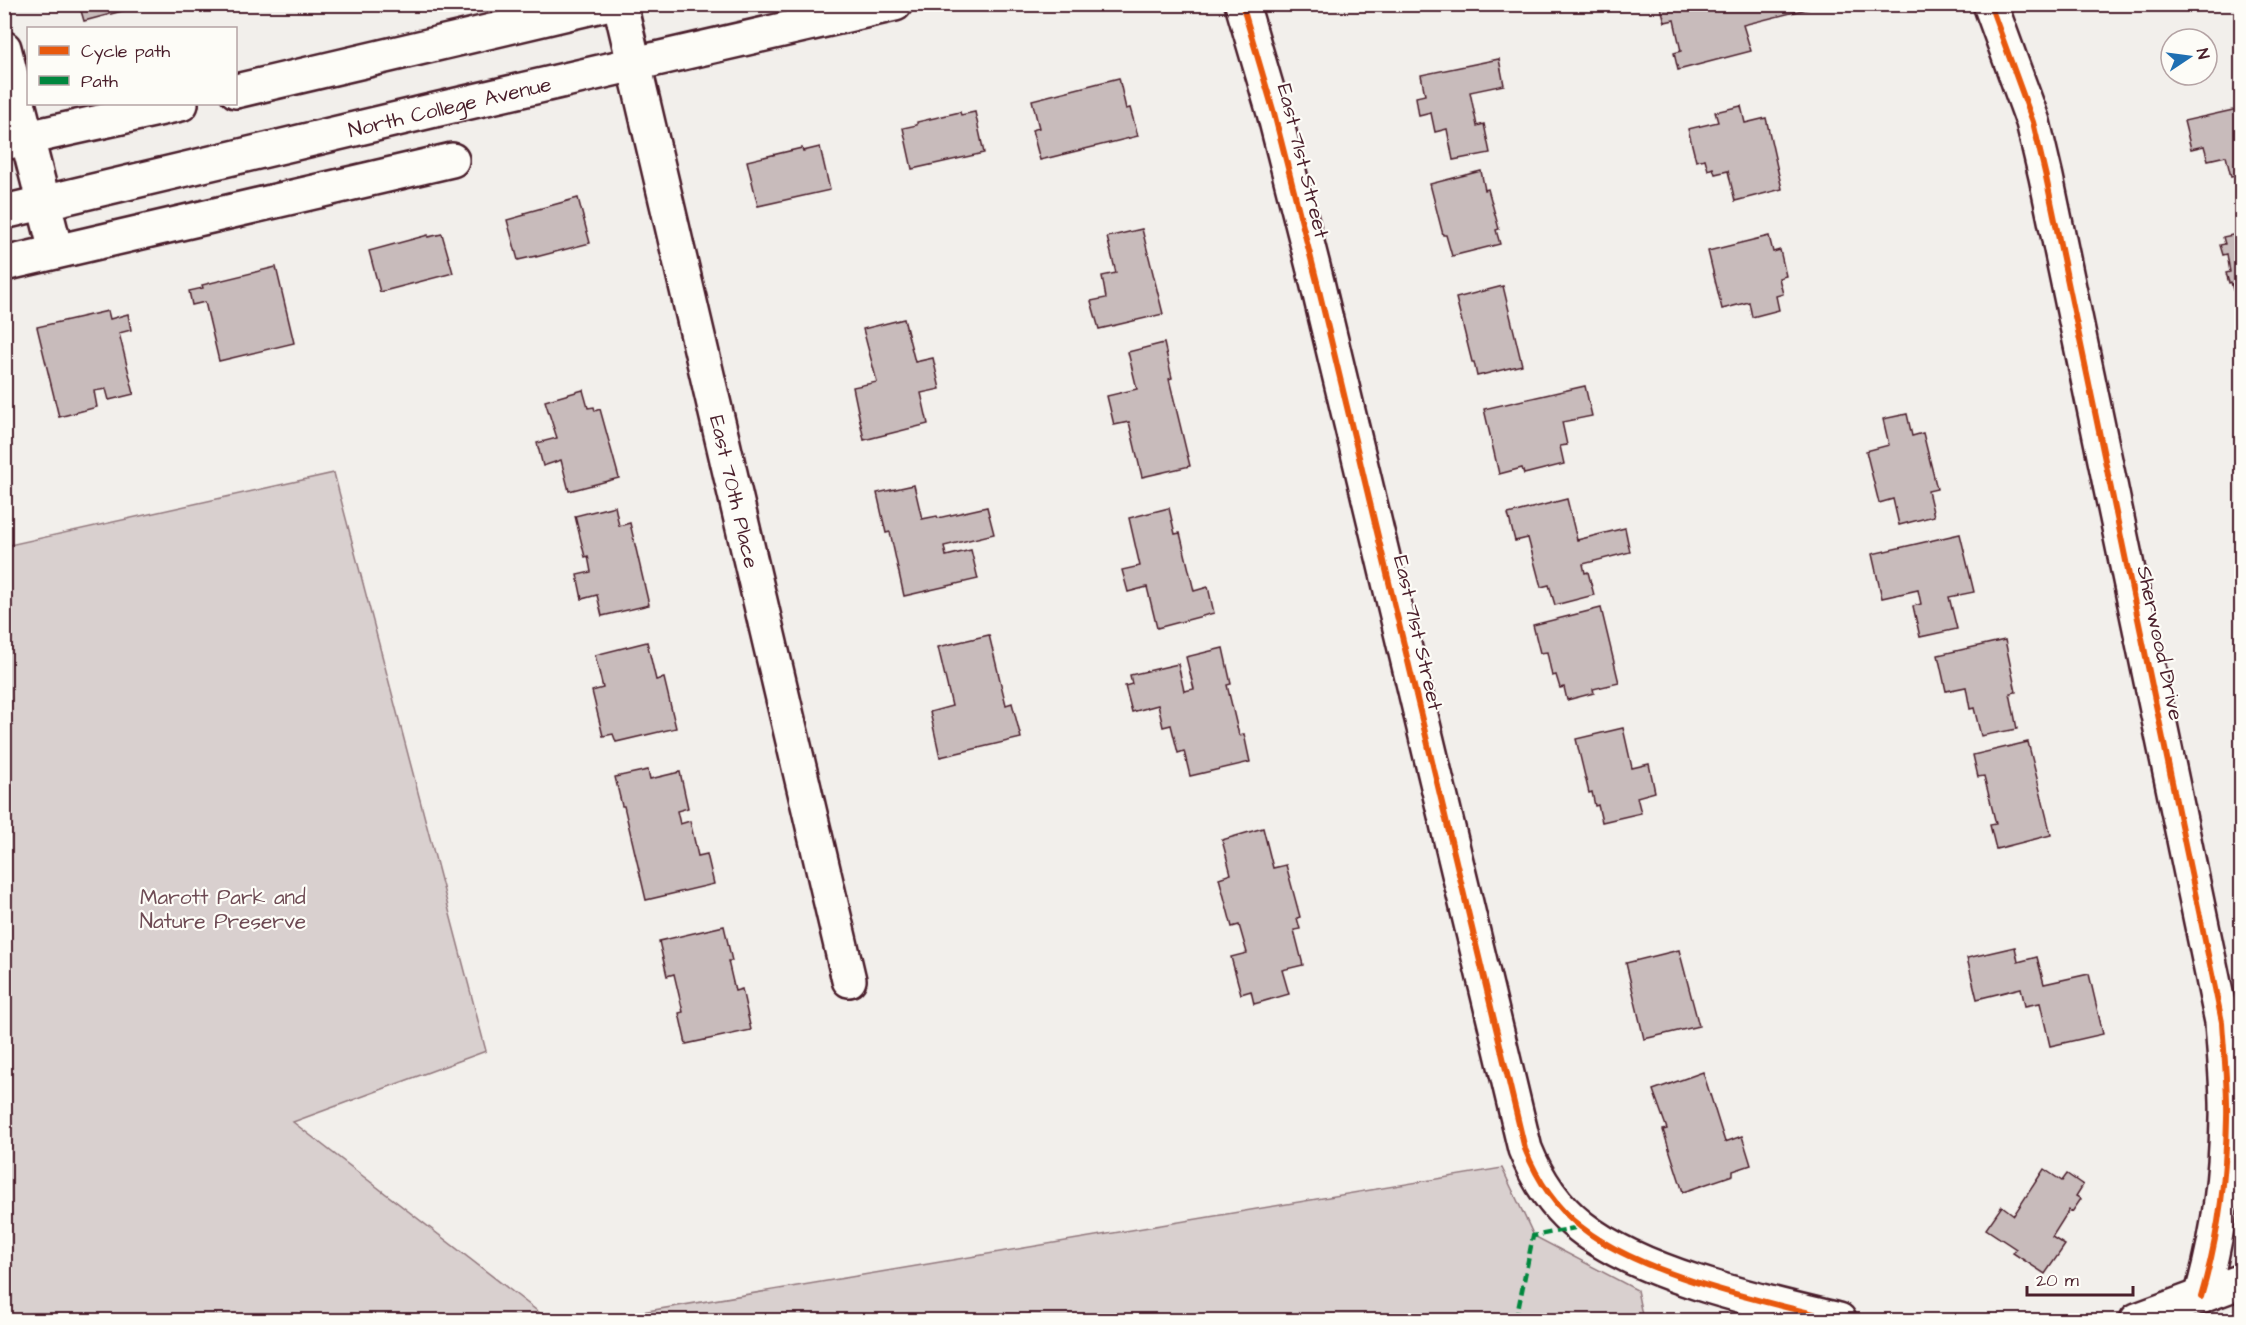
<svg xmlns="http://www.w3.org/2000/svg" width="2246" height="1325" viewBox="0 0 2246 1325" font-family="'Architects Daughter',sans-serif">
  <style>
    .green { fill: #d9d0cf; stroke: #92787d; stroke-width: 1.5 }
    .building { fill: #c8bbbb; stroke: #4a1f2b; stroke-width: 1.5 }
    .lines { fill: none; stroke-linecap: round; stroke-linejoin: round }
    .minor-casing { stroke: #4a1f2b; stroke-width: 38 }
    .major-casing { stroke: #4a1f2b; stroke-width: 38 }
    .minor { stroke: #fdfcf7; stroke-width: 33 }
    .major { stroke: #fdfcf7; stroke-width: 33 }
    .quiet { stroke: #00873e; stroke-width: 4.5; stroke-dasharray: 9 4.5; stroke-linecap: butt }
    .cycleway-casing { stroke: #fdfcf7; stroke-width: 10 }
    .cycleway { stroke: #e8590c; stroke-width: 6 }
    .labels { text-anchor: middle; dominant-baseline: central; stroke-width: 4.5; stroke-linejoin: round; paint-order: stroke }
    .street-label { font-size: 21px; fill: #4a1f2b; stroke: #fdfcf7 }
    .park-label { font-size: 21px; fill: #6e4b54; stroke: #fdfcf7 }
  </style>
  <rect width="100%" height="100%" fill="#f2efeb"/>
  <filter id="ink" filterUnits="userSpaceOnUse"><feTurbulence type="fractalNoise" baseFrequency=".0167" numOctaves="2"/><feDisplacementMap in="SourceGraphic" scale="12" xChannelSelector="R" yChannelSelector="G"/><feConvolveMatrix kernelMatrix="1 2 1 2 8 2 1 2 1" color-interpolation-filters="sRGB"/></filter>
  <g filter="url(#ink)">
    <g class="green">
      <polygon points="334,473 486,1051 293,1122 549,1320 5,1320 5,546"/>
      <polygon points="1502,1168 1534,1236 1637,1290 1643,1320 594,1320"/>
    </g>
    <g class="building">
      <polygon points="79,4 124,4 126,10 84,21"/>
      <polygon points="1660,4 1810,4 1811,8 1743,25 1751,51 1678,70 1674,53 1681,51 1674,20 1665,22"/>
      <polygon points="1499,59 1504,85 1470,92 1477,126 1484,124 1490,153 1453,160 1447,129 1435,132 1431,113 1419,116 1416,97 1425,95 1421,75"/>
      <polygon points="1119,78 1126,109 1130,108 1138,136 1040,160 1032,130 1039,128 1032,100"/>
      <polygon points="1741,106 1745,123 1766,118 1782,189 1735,201 1728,171 1715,174 1713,168 1708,170 1705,159 1696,161 1688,129 1718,122 1715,112"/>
      <polygon points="2242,108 2242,174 2231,177 2226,156 2208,160 2204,146 2191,149 2184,121"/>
      <polygon points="960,112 961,115 975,112 984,153 912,169 903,128 917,125 917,122"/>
      <polygon points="820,147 830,190 758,206 747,161 802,148 803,151"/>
      <polygon points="1481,171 1485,190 1488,189 1499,229 1496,230 1500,244 1452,256 1446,235 1443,235 1430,184"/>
      <polygon points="578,198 590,243 536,257 536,256 518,260 507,220 525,215 524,213"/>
      <polygon points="1142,229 1163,314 1099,329 1091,301 1106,298 1102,276 1116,273 1107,237"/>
      <polygon points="2242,233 2242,288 2233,290 2231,282 2229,283 2226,273 2230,272 2227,254 2223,255 2220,245 2225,244 2223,237"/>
      <polygon points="442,234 453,273 380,292 369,251 428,235 428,237"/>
      <polygon points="1769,236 1773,252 1780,250 1786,276 1779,278 1783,294 1776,296 1779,310 1752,317 1749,302 1722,309 1708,251"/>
      <polygon points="276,267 294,343 219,361 205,302 192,305 189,291 203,288 202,285"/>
      <polygon points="1503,286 1522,365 1477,376 1474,362 1472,362 1456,298"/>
      <polygon points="108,311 110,319 128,314 131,330 119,333 134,394 109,400 106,389 94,391 97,407 59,417 37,327"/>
      <polygon points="904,319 915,362 933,358 940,389 921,393 928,424 864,440 853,387 877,382 863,329"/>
      <polygon points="1164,343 1172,378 1169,379 1190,466 1142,477 1129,422 1114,425 1107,396 1137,389 1128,352"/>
      <polygon points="1585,386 1592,416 1562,422 1567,445 1560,446 1564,464 1524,474 1522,468 1499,474 1484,409"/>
      <polygon points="583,390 588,408 594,407 595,411 600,409 619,478 569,491 561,460 543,466 537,443 557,438 545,401"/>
      <polygon points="1907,414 1912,436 1923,433 1937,489 1928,491 1934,516 1899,525 1893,499 1879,503 1866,451 1889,445 1883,419"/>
      <polygon points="914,485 922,519 937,516 938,518 987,507 994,534 944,546 946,556 971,550 978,579 904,596 890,532 886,533 877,493"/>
      <polygon points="1567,499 1577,540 1625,528 1630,552 1583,564 1585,573 1588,572 1594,595 1555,605 1549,585 1541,587 1528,538 1515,541 1508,514"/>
      <polygon points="615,506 619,526 630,523 649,605 602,616 597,595 582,599 577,575 591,572 588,556 585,557 575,516"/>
      <polygon points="1169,508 1175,534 1180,533 1194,591 1208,587 1214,613 1157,628 1147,587 1128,592 1122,570 1140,566 1129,518"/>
      <polygon points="1960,534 1974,592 1949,597 1957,629 1920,637 1913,606 1921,604 1918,590 1882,598 1872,554"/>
      <polygon points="1601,608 1619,683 1593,689 1594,693 1567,700 1564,687 1560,688 1556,675 1552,676 1547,652 1540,653 1533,625"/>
      <polygon points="989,635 1006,705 1012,703 1021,738 940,757 930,712 952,706 938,647"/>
      <polygon points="2005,640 2016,692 2010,693 2017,729 1981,736 1974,708 1970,709 1966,687 1946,691 1938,655"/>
      <polygon points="647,642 656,680 664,678 676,728 616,742 613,734 603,736 592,691 603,688 595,655"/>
      <polygon points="1223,648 1231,684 1227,685 1239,735 1244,734 1250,762 1190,776 1184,751 1178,753 1171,725 1163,727 1158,705 1132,712 1125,686 1132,684 1130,675 1178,664 1184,691 1194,689 1186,657"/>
      <polygon points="1623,728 1632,768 1649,764 1655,792 1637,797 1641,813 1602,822 1598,805 1595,806 1592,792 1589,793 1576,739"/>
      <polygon points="2028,742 2051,835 1996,849 1990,825 1996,824 1984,776 1978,777 1973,755"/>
      <polygon points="648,770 650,779 680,772 688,808 677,811 680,824 690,821 698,856 707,854 714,884 646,900 624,806 622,806 615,777"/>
      <polygon points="1263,828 1273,868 1286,865 1300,917 1297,918 1300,929 1294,930 1303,965 1282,970 1289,994 1254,1004 1251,991 1241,994 1231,957 1247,953 1239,925 1232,927 1219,878 1231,874 1222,840"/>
      <polygon points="724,926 732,961 728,961 735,991 742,989 751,1030 686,1044 679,1013 683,1012 674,974 667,976 659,941"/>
      <polygon points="2015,947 2018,962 2037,957 2044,984 2089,974 2103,1034 2050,1046 2040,1003 2025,1006 2021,988 1977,999 1967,958"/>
      <polygon points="1679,950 1699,1026 1644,1039 1626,963"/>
      <polygon points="1703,1072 1725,1142 1742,1136 1751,1165 1733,1171 1733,1175 1683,1192 1663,1130 1667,1129 1653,1090"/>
      <polygon points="2044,1169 2062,1181 2067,1174 2083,1185 2076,1196 2081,1199 2072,1212 2069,1210 2052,1237 2065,1245 2045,1274 2013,1253 2016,1249 1986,1229 2002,1206 2014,1215"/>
    </g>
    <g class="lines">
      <defs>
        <g id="minor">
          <path id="s1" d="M 620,4 L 849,980"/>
          <path d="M 1242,4 L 1274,113 L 1317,282 L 1525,1149 C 1537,1179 1555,1207 1581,1227 C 1641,1275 1763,1302 1839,1320"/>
          <path d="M 1990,4 L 2033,122 L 2046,177 L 2222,1022 C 2224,1054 2228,1087 2227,1119 C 2226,1179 2218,1239 2201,1297"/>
          <polyline points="4,48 56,251"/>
          <polyline points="4,264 452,160"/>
          <polyline points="2137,1320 2242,1281"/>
        </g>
        <g id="major">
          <polyline points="236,91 606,4"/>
          <polyline points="4,143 181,104"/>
          <path id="s2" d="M 4,212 L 435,110 L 895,4"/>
        </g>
      </defs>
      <use href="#minor" class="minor-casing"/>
      <use href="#major" class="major-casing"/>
      <use href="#minor" class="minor"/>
      <use href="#major" class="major"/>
      <polyline class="quiet" points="1516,1320 1533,1236 1580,1227"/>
      <defs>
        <g id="cycleway">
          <path d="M 1242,4 L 1274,113 L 1317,282 L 1525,1149 C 1537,1179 1555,1207 1581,1227 C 1641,1275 1763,1302 1839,1320"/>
          <path d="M 1990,4 L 2033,122 L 2046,177 L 2222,1022 C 2224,1054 2228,1087 2227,1119 C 2226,1179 2218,1239 2201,1297"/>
        </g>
      </defs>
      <use href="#cycleway" class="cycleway-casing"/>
      <use href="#cycleway" class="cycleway"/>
    </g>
  </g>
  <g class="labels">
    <g class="street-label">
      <text stroke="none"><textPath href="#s2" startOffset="458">North College Avenue</textPath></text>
      <text transform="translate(1303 161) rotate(76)">East 71st Street</text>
      <text stroke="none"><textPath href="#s1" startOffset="501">East 70th Place</textPath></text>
      <text transform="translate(1418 633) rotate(77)">East 71st Street</text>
      <text transform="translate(2160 643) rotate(78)">Sherwood Drive</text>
    </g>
    <g class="park-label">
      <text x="223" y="897">Marott Park and<tspan x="223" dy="24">Nature Preserve</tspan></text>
    </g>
  </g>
  <rect width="2246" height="1325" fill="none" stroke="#fdfcf7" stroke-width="24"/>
  <rect x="12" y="12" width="2222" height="1301" fill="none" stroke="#4a1f2b" stroke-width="2" filter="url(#ink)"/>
  <rect x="27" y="27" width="210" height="78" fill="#fdfcf7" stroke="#b5a4a5" stroke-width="1.5"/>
  <rect x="39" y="46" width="30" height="9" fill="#e8590c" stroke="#b5a4a5" stroke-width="1.5"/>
  <text x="81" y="57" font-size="18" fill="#4a1f2b">Cycle path</text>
  <rect x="39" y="76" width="30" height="9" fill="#00873e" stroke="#b5a4a5" stroke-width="1.5"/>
  <text x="81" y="87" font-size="18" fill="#4a1f2b">Path</text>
  <g transform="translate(2189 57) rotate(77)"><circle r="28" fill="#fdfcf7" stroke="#b5a4a5" stroke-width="1.5"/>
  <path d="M0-4.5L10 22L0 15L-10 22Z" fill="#1f6fb2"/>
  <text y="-9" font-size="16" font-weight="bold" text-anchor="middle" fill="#4a1f2b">N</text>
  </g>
  <path d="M2027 1286v9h106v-9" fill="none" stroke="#4a1f2b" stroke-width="3"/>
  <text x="2036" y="1286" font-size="18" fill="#4a1f2b" stroke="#fdfcf7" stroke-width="4.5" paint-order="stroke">20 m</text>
</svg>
